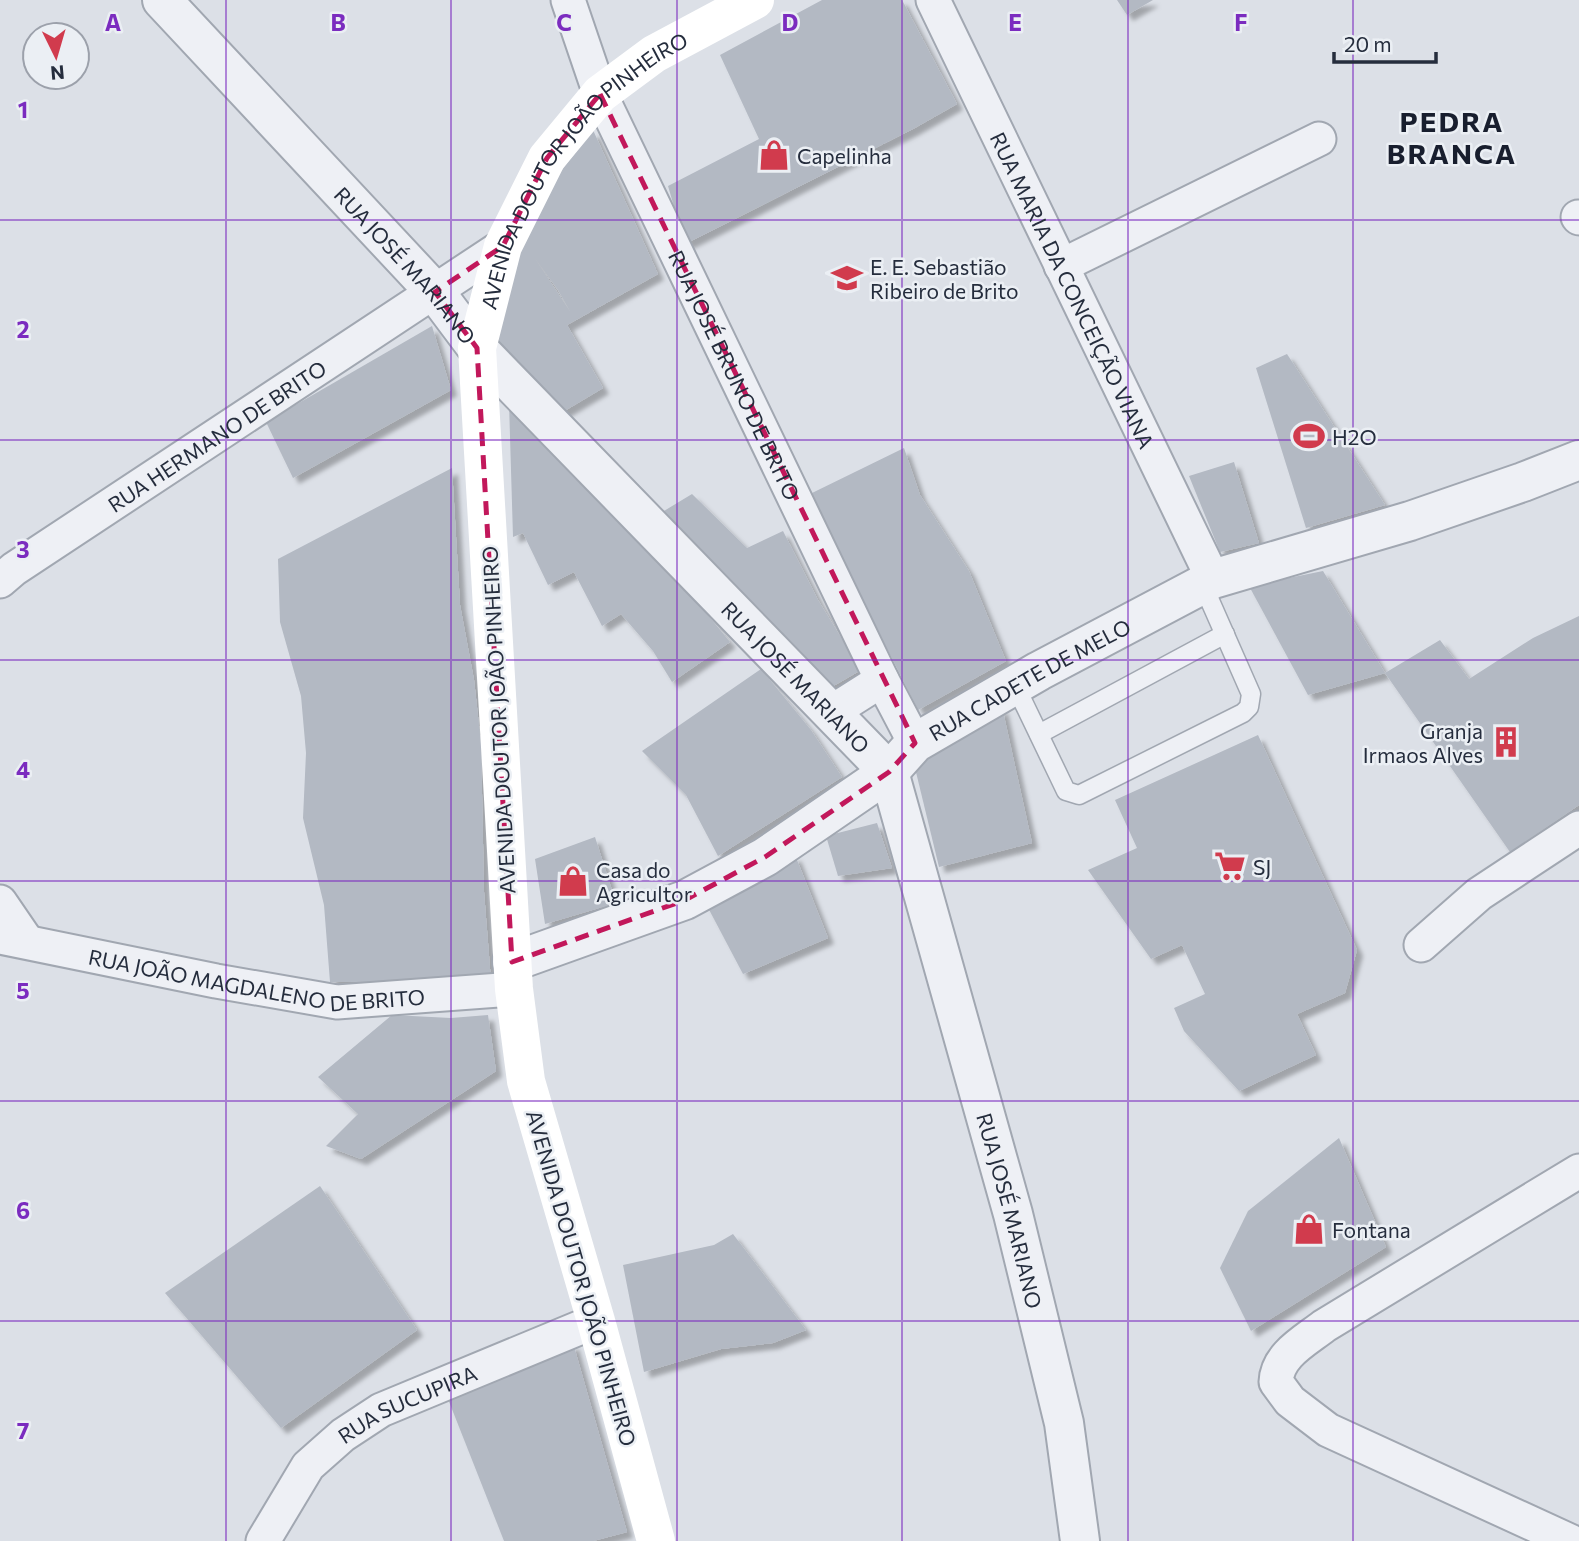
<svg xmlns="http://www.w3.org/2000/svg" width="1579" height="1541" viewBox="0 0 1579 1541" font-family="Commissioner,sans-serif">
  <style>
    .building { fill: #b3b9c3; fill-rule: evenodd; filter: url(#shadow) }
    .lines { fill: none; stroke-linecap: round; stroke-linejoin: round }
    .service-casing { stroke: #a1a7b1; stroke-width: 21 }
    .minor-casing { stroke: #a1a7b1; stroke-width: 37 }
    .tertiary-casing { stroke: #a1a7b1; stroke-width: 42 }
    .service { stroke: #eef0f5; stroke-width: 18 }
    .minor { stroke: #eef0f5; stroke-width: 33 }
    .tertiary { stroke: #eef0f5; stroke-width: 38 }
    .secondary { stroke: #fff; stroke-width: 38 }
    .marked { fill: none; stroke: #c2185b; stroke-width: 5; stroke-dasharray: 14 9; stroke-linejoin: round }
    .grid { fill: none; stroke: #7b2cbf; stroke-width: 2; stroke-opacity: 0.55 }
    .labels { text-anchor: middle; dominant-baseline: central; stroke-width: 5; stroke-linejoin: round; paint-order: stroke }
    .poi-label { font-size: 21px; fill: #252d3d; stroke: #ebeff4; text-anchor: start }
    .street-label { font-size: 21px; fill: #252d3d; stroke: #ebeff4 }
    .district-label { font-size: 28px; font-weight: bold; letter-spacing: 2px; fill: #181e2e; stroke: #ebeff4 }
    .grid-label { font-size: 23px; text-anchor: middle; font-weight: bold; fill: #7b2cbf; stroke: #ebeff4; stroke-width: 5; stroke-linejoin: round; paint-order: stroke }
  </style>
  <defs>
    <filter id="shadow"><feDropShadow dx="6" dy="6" stdDeviation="2" flood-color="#0004"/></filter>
  </defs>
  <rect width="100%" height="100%" fill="#dce0e7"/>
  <g class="building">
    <polygon points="822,0 902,0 957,104 913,129 685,244 668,186 759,139 720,55"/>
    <polygon points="1117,0 1153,0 1127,15"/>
    <path d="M 593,130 L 658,274 L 567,325 L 603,388 L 556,416 L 511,355 L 490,333 L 541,197 ZM 534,257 L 558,290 L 571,313 Z"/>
    <polygon points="432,326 451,390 293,478 266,422"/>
    <polygon points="1287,354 1385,505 1306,528 1256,368"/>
    <polygon points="509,403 598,502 637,542 678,579 730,642 672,682 653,651 621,614 602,626 574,572 548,585 523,533 513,537"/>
    <polygon points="904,448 920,495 969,571 1006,661 918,710 832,539 812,493"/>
    <polygon points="1234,462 1259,543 1220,552 1189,476"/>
    <polygon points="452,468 460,605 474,680 481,744 484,892 491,981 330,982 324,905 303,818 306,753 301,696 280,622 278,559"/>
    <polygon points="692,494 747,548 783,531 818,600 861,670 823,692 659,514"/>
    <polygon points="1323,571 1385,673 1308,695 1249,586"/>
    <polygon points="1579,616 1579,805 1510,852 1385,673 1440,640 1469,679 1533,638"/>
    <polygon points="761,669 811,730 842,777 718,856 686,795 642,751"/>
    <polygon points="1002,707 1032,843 939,867 915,768 916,748"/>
    <polygon points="1258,735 1357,950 1345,993 1297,1014 1316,1055 1239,1091 1184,1031 1174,1008 1205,994 1182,945 1151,959 1088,870 1137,848 1115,800"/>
    <polygon points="877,823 892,868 838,876 826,836"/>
    <polygon points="595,837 616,903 545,924 535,859"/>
    <polygon points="795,855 828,938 743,974 705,902"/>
    <polygon points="392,1015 451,1018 488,1015 496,1071 361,1159 326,1146 358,1114 318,1077"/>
    <polygon points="1339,1138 1386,1247 1251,1331 1220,1268 1248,1211"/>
    <polygon points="320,1186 417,1330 281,1428 165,1293"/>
    <polygon points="733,1234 806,1330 773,1343 721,1349 644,1372 623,1265 714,1245"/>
    <polygon points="573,1343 627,1532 593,1541 504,1541 448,1399"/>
  </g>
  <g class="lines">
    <defs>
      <g id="service">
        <polyline points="1015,685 1066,791 1079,795 1243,713 1249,707 1251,694 1203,585"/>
        <polyline points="1039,734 1225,634"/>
      </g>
      <g id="minor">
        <path id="s1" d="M 568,0 L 600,94 L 882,680 L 915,743"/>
        <path id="s2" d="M 933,0 L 1213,579"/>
        <polyline points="1578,217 1579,218"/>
        <polyline points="1061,266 1319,139"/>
        <path id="s3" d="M 0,581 L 14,569 L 503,246"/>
        <polyline points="830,713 882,680"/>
        <polyline points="0,902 26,940"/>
        <path id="s4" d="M 0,937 L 216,981 L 337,1002 L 514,989"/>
        <polyline points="1421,945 1479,894 1579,828"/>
        <path id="s5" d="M 263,1541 L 308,1466 L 343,1435 L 381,1410 L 596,1321"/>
        <path d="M 1570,1541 L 1328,1430 L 1290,1401 L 1276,1382 C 1277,1355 1305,1341 1324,1326 L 1579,1171"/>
      </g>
      <g id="tertiary">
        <path id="s6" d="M 162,0 L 435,292 L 477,348 L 889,772 L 1013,1214 L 1064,1423 L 1080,1541"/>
        <path id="s7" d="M 512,962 L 685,900 L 765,857 L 889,772 L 915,743 L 1039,671 L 1213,579 L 1410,521 L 1523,482 L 1579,460"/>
      </g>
    </defs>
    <use href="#service" class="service-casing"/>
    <use href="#minor" class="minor-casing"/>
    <use href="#tertiary" class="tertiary-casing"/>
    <use href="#service" class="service"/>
    <use href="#minor" class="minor"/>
    <use href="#tertiary" class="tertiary"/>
    <path class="secondary" id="s8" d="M 656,1541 L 596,1321 L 526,1081 L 514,989 L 477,348 L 503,246 L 547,158 L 600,94 L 654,54 L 755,0"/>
  </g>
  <path class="marked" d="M 600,94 L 915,743 L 889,772 L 765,857 L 685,900 L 512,962 L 477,348 L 435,292 L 503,246 L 547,158 Z"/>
  <path class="grid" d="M 226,0 L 226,1541M 451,0 L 451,1541M 677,0 L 677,1541M 902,0 L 902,1541M 1128,0 L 1128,1541M 1353,0 L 1353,1541M 0,220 L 1579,220M 0,440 L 1579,440M 0,660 L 1579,660M 0,881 L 1579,881M 0,1101 L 1579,1101M 0,1321 L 1579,1321"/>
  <defs>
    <symbol id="shop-bare" viewBox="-9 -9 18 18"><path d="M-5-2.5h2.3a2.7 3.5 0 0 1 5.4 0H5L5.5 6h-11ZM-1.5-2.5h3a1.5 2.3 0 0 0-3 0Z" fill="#d13b4d" stroke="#ebeff4" stroke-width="2.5" paint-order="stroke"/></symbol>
    <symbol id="school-bare" viewBox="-9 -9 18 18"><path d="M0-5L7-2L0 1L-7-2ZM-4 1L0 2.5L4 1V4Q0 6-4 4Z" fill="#d13b4d" stroke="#ebeff4" stroke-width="2.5" paint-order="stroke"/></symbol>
    <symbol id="stadium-bare" viewBox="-9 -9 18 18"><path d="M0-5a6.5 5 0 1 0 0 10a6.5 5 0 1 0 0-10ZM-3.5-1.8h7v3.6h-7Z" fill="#d13b4d" stroke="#ebeff4" stroke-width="2.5" paint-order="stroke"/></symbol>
    <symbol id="building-bare" viewBox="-9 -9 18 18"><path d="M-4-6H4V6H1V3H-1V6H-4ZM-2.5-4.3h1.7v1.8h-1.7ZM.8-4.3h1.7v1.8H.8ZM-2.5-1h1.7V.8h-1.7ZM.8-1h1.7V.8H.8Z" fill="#d13b4d" stroke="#ebeff4" stroke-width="2.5" paint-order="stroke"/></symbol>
    <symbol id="supermarket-bare" viewBox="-9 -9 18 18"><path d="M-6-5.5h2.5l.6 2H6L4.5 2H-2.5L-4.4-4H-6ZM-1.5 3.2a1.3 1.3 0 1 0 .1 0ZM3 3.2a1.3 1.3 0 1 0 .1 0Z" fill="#d13b4d" stroke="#ebeff4" stroke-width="2.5" paint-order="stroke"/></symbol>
  </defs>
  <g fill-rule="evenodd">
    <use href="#shop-bare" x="752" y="133" width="44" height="44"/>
    <use href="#school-bare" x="825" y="256" width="44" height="44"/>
    <use href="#stadium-bare" x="1287" y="414" width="44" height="44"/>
    <use href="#building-bare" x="1484" y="720" width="44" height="44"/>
    <use href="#supermarket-bare" x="1208" y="844" width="44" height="44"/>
    <use href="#shop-bare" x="551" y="859" width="44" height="44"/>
    <use href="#shop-bare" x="1287" y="1207" width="44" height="44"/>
  </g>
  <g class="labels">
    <g class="poi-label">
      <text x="797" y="155">Capelinha</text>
      <text x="870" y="266">E. E. Sebastião<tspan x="870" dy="24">Ribeiro de Brito</tspan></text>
      <text x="1332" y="436">H2O</text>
      <text x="1483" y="730" text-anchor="end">Granja<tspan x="1483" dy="24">Irmaos Alves</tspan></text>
      <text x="1253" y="866">SJ</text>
      <text x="596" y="869">Casa do<tspan x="596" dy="24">Agricultor</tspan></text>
      <text x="1332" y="1229">Fontana</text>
    </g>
    <g class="street-label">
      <text stroke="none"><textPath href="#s8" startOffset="1428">AVENIDA DOUTOR JOÃO PINHEIRO</textPath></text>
      <text stroke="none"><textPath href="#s6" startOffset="360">RUA JOSÉ MARIANO</textPath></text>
      <text stroke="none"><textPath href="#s2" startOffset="322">RUA MARIA DA CONCEIÇÃO VIANA</textPath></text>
      <text stroke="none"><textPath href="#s1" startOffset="411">RUA JOSÉ BRUNO DE BRITO</textPath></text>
      <text stroke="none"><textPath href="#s3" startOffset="261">RUA HERMANO DE BRITO</textPath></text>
      <text stroke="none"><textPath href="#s6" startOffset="928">RUA JOSÉ MARIANO</textPath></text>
      <text stroke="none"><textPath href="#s7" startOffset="595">RUA CADETE DE MELO</textPath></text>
      <text transform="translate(498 720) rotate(-93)">AVENIDA DOUTOR JOÃO PINHEIRO</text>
      <text stroke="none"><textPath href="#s4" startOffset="261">RUA JOÃO MAGDALENO DE BRITO</textPath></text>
      <text stroke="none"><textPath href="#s6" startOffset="1516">RUA JOSÉ MARIANO</textPath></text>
      <text transform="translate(582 1278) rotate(74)">AVENIDA DOUTOR JOÃO PINHEIRO</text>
      <text stroke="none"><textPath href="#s5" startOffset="206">RUA SUCUPIRA</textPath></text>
    </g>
    <g class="district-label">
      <text x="1452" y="121">PEDRA<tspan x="1452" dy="32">BRANCA</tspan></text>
    </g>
  </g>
  <g class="grid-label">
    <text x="113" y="31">A</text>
    <text x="338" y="31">B</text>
    <text x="564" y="31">C</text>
    <text x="790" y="31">D</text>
    <text x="1015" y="31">E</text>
    <text x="1241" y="31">F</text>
    <text x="23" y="118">1</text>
    <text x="23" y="338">2</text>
    <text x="23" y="558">3</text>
    <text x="23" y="778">4</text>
    <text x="23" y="999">5</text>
    <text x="23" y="1219">6</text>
    <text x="23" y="1439">7</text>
  </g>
  <g transform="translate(56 56) rotate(175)"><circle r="33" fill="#ebeff4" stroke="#9ca1ab" stroke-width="2"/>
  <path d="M0-5L12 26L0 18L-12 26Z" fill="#d13b4d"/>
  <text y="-10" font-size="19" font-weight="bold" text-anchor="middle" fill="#252d3d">N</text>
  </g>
  <path d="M1334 52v10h102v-10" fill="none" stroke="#252d3d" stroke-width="3.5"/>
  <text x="1344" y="52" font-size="21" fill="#252d3d" stroke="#ebeff4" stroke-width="5" paint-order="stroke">20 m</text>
</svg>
